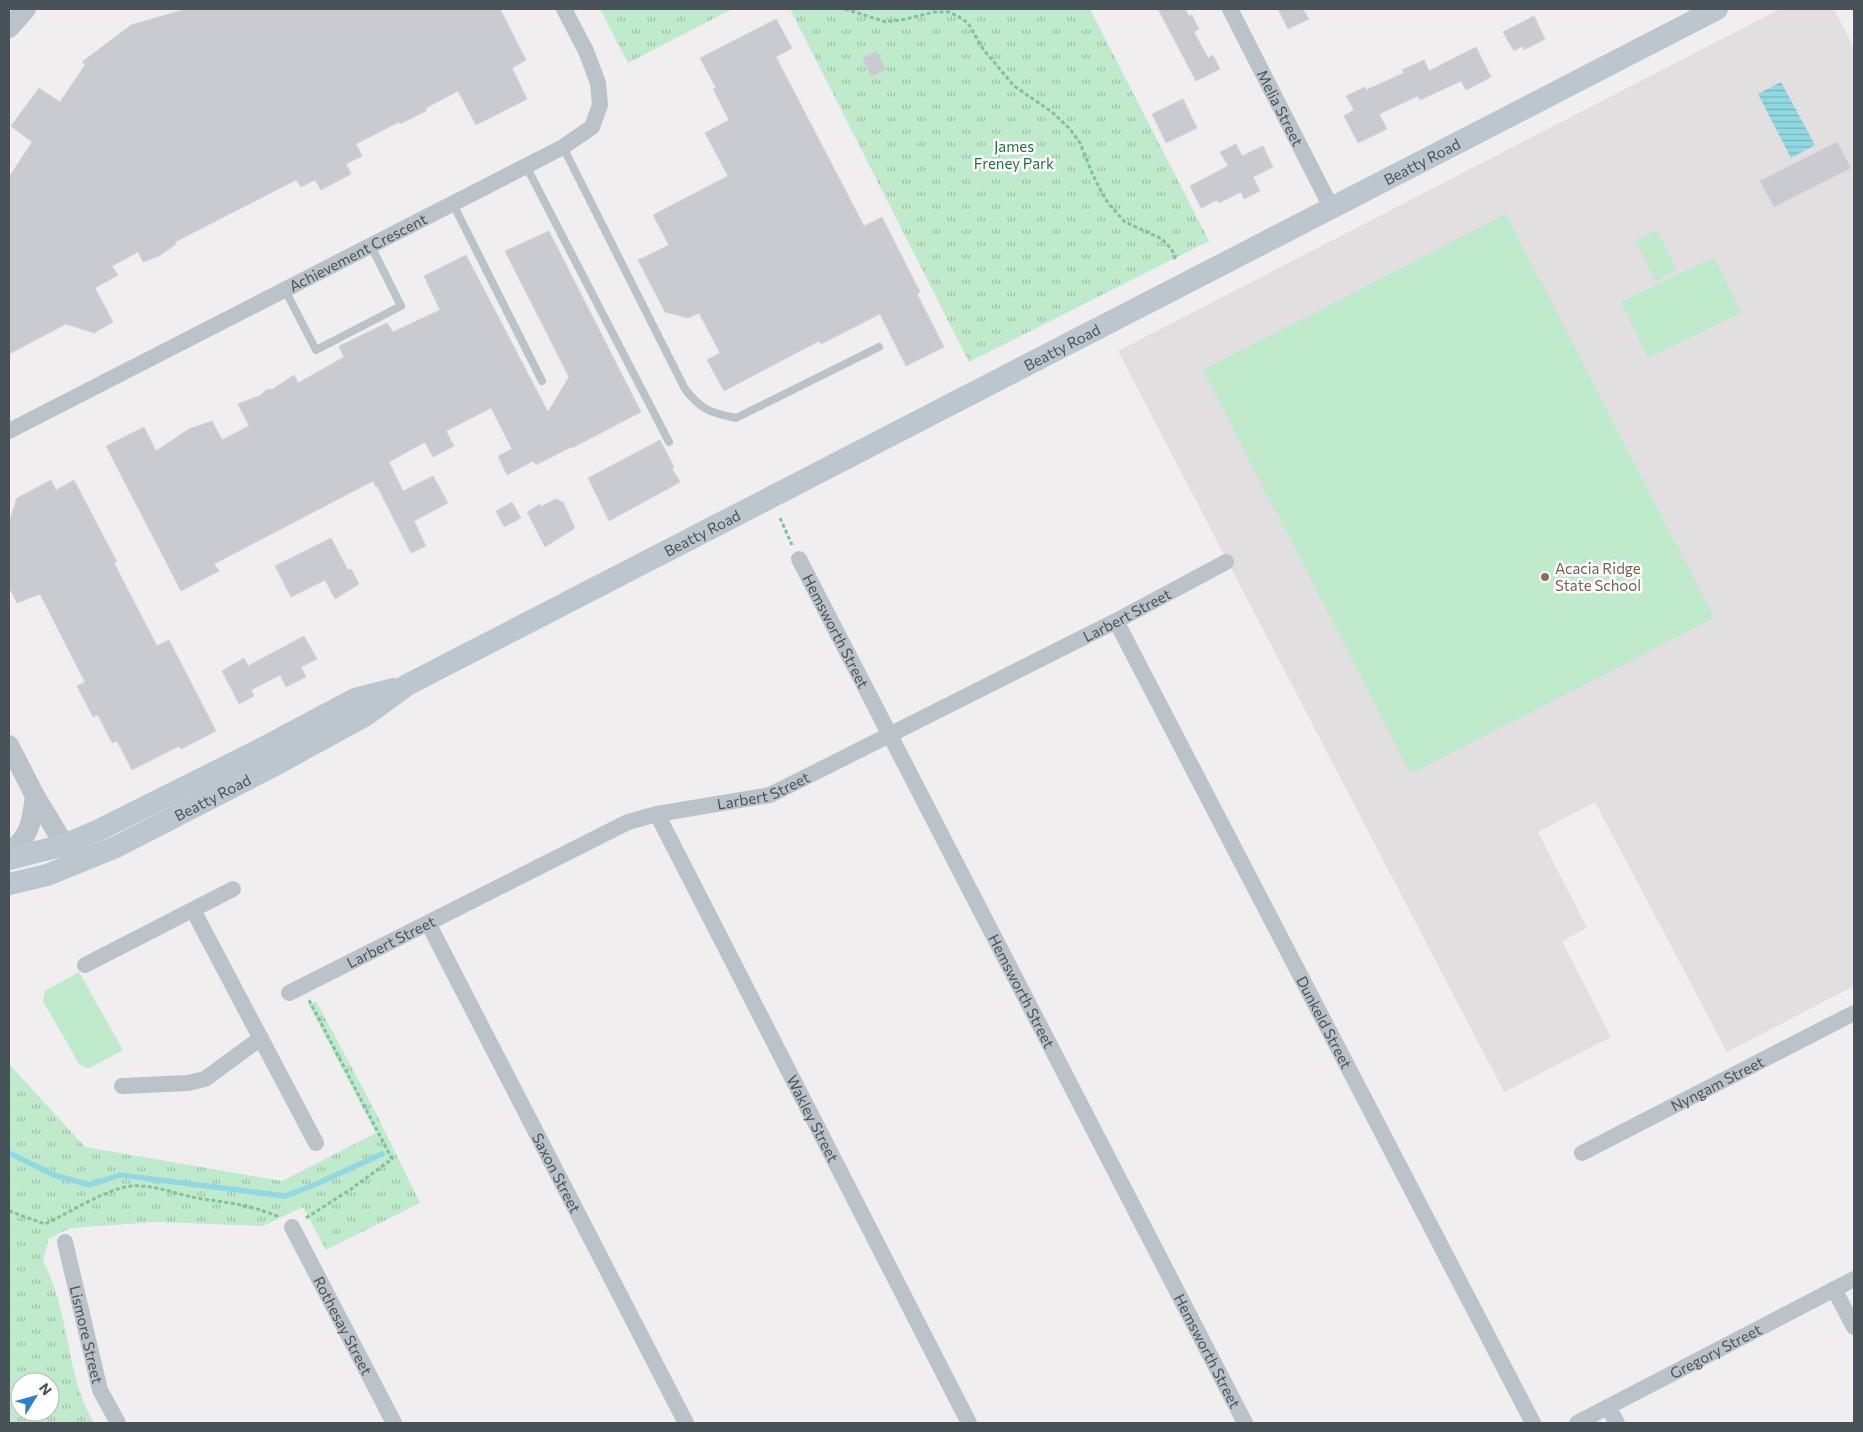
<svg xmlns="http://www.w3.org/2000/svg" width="1863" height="1432" viewBox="0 0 1863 1432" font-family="Commissioner,sans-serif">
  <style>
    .education { fill: #e1dfdf }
    .grass { fill: #c0eacc }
    .park { fill: url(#park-tufts); fill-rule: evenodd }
    .water { fill: url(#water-rules) }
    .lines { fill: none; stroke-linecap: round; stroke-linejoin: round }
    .stream { stroke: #91d9e2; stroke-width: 5.5 }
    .building { fill: #c9cbd0; stroke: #d2d5d8 }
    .path { stroke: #7cc499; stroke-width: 3; stroke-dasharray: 4 2.5; stroke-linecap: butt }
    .service { stroke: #bac3c9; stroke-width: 8 }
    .minor { stroke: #bac3c9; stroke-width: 16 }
    .tertiary { stroke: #bac3c9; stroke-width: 20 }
    .secondary { stroke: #bbc6ce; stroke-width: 22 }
    .education-dot { fill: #8d6e63; stroke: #fff; stroke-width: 2 }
    .labels { text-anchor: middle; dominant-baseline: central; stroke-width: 5; stroke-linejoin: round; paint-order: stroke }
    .street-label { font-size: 15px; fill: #485259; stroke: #fff }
    .park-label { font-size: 15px; fill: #207241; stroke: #fff }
    .education-label { font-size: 15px; fill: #785e54; stroke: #fff; text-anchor: start }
  </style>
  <defs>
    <pattern id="park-tufts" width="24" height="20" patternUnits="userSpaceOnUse" patternTransform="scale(1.25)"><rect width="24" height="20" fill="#c0eacc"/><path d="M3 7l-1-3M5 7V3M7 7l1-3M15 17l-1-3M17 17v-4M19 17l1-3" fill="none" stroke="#9ec0a9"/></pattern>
    <pattern id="water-rules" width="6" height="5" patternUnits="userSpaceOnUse" patternTransform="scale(1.25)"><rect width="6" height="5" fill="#91d9e2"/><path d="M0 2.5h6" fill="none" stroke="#78b3ba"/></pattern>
  </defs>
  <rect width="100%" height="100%" fill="#f0eeee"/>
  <polygon class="education" points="1780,9 1834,9 1854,48 1854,986 1727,1052 1595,802 1538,832 1587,928 1562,941 1611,1037 1504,1092 1118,351"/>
  <g class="grass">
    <polygon points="1506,214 1714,618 1411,774 1203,370"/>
    <polygon points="1657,230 1677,270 1656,281 1636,240"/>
    <polygon points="1714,257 1741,313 1648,358 1621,302"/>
    <polygon points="79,972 123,1050 88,1069 79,1064 43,1001 45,991"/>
  </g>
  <g class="park">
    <polygon points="600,9 732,9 628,63"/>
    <polygon points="790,9 1090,9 1209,241 969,362"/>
    <path d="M 316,1001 L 374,1109 L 420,1203 L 326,1250 L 303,1207 L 263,1226 L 155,1222 L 71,1228 L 49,1238 L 43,1261 C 65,1302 66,1351 81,1395 C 84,1405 89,1414 94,1423 L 9,1423 L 9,1064 L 85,1147 L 282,1181 L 376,1133 L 309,1005 ZM 20,1382 L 50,1382 L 50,1412 L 20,1412 Z"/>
  </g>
  <polygon class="water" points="1781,82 1815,145 1791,158 1758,94"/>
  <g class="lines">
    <polyline class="stream" points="9,1153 54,1175 90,1185 120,1175 285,1196 314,1185 382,1154"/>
  </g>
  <g class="building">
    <polygon points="186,9 500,9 526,60 512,68 527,99 476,125 458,91 426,108 426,111 400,124 399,122 356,144 362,156 346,164 351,174 321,190 315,180 301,187 296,180 175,242 176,244 159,256 143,262 138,252 112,266 118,275 95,288 113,322 94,333 66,324 9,354 9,177 32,142 11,126 39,88 60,102 85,65 82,62 131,25"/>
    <polygon points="1158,9 1185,9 1189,16 1192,15 1199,29 1194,32 1208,58 1213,55 1220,69 1196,81"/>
    <polygon points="1278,9 1303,9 1309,19 1288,29"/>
    <polygon points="1534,16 1545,39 1524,50 1523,46 1514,51 1503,32"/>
    <polygon points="776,19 792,48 776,57 864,226 882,217 920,292 917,294 944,347 906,366 880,314 821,344 819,341 724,391 707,360 720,353 699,313 688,318 665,312 638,260 669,245 653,215 728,176 705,133 729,120 713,89 716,88 700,58"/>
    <polygon points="1476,47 1491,77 1466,90 1461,81 1420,100 1418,96 1379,114 1387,129 1358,143 1344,116 1354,110 1346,96 1365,87 1366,90 1404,73 1402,70 1424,60 1429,71"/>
    <polygon points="876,51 886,69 872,77 862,59"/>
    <polygon points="1183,99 1197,128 1166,143 1152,114"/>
    <polygon points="1837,142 1851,168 1774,207 1760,181"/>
    <polygon points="1236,144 1242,156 1263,146 1273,167 1253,177 1260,191 1244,199 1241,192 1219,203 1217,200 1201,208 1190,186 1228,166 1220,152"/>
    <polygon points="549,231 641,412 572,448 571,447 536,465 533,461 507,475 498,456 512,449 491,408 446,431 454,446 433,457 425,442 389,462 403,491 433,476 448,503 414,521 426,546 411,553 377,486 376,487 373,481 214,564 219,571 181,591 106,446 144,427 156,451 189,429 212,421 222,440 249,426 238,404 261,395 266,390 273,389 294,375 298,383 344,357 339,346 387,323 393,332 440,310 424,276 466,255 548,412 569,377 505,251"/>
    <polygon points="660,440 674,467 672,468 680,482 609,521 588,478"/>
    <polygon points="51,480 56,490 74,480 117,562 114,563 157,646 169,640 216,731 181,749 179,746 132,770 117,741 112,743 98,715 93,717 77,686 85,682 40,594 17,603 9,587 9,522 17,498"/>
    <polygon points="555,499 563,502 575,528 545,547 527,512 540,504 541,507"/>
    <polygon points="512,502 521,518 504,527 496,511"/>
    <polygon points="331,538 348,570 351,569 359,584 335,599 325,580 291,597 275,566"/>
    <polygon points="304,636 317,659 301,667 306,677 286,687 280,675 251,690 254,696 239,704 222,671 244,658 248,666"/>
  </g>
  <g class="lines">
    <g class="path">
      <polyline points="845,9 886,22 906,19 934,12 949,12 959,17 968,23 983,49 1014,86 1052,112 1070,129 1080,143 1092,173 1102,193 1108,203 1125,222 1162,239 1172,250 1176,261"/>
      <polyline points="780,518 792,545"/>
      <path d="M 9,1211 L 45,1224 C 71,1212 97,1194 125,1187 C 149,1182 174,1194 197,1198 C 227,1203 250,1204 279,1217"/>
      <polyline points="306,1218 351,1189 392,1159 309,1000"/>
    </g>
    <g class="service">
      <path d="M 563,147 L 685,389 C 701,410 711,413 736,418 L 879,347"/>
      <polyline points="526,166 669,442"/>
      <polyline points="453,204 542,381"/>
      <polyline points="285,290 316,350 401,306 371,246"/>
    </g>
    <g class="minor">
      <path id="s1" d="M 1230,9 L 1331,207"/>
      <path id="s2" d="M 9,431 L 563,147 L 592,127 L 600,105 L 598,83 L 586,51 L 564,9"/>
      <path id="s3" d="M 799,559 L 1245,1423"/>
      <path id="s4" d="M 1116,621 L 1533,1423"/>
      <path id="s5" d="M 657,814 L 969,1423"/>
      <polyline points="193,910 316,1143"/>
      <path id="s6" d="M 428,923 L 686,1423"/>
      <polyline points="85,965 233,889"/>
      <path id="s7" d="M 289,993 L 628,822 L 657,814 L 770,795 L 1116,621 L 1226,562"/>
      <polyline points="122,1086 188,1083 205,1079 261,1038"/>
      <path id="s8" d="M 1582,1153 L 1854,1013"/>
      <path id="s9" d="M 292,1227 L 394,1423"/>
      <path id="s10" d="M 65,1242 L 100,1390 L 118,1423"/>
      <polyline points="1834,1289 1854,1327"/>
      <polyline points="1608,1407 1617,1423"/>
      <path id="s11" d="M 1577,1423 L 1854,1279"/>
    </g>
    <g class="tertiary">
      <polyline points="9,28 26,9"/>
      <polyline points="9,745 35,796 73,859"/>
      <path d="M 9,852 C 30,838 32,820 35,796"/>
    </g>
    <g class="secondary">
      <polyline points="9,859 64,845 101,829 259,750 355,699 394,689"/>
      <path id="s12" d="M 9,884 L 47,875 L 116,847 L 275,765 L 366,715 L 407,685 L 1717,9"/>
    </g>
  </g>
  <circle class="education-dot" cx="1545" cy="577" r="5"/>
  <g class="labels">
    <g class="street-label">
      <text stroke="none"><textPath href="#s1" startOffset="111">Melia Street</textPath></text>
      <text stroke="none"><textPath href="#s12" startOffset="1589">Beatty Road</textPath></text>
      <text stroke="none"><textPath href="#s2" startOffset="392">Achievement Crescent</textPath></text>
      <text stroke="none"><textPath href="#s12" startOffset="1184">Beatty Road</textPath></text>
      <text stroke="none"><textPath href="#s12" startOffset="779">Beatty Road</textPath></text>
      <text stroke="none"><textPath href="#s7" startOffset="924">Larbert Street</textPath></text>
      <text stroke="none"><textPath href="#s3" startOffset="81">Hemsworth Street</textPath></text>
      <text stroke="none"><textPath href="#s7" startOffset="519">Larbert Street</textPath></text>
      <text stroke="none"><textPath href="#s12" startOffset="222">Beatty Road</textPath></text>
      <text stroke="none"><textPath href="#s7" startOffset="114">Larbert Street</textPath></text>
      <text stroke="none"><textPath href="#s3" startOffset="486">Hemsworth Street</textPath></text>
      <text stroke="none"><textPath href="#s4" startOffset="452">Dunkeld Street</textPath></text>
      <text stroke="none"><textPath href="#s8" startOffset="152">Nyngam Street</textPath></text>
      <text stroke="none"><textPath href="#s5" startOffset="342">Wakley Street</textPath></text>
      <text stroke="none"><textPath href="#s6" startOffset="281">Saxon Street</textPath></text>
      <text stroke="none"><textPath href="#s9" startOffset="111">Rothesay Street</textPath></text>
      <text stroke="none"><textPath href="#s10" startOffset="95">Lismore Street</textPath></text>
      <text stroke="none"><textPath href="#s3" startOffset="891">Hemsworth Street</textPath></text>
      <text stroke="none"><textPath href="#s11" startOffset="156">Gregory Street</textPath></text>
    </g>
    <g class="park-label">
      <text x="1014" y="146">James<tspan x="1014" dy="17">Freney Park</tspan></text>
    </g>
    <g class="education-label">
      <text x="1555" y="568">Acacia Ridge<tspan x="1555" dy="17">State School</tspan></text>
    </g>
  </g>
  <rect width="1863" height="1432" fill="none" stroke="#485259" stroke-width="20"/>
  <g transform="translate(35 1397) rotate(53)"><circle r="24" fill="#ffffff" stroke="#b6babd"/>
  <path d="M0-4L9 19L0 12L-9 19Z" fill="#2b81cc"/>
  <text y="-8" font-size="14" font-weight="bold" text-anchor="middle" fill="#485259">N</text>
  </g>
</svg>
